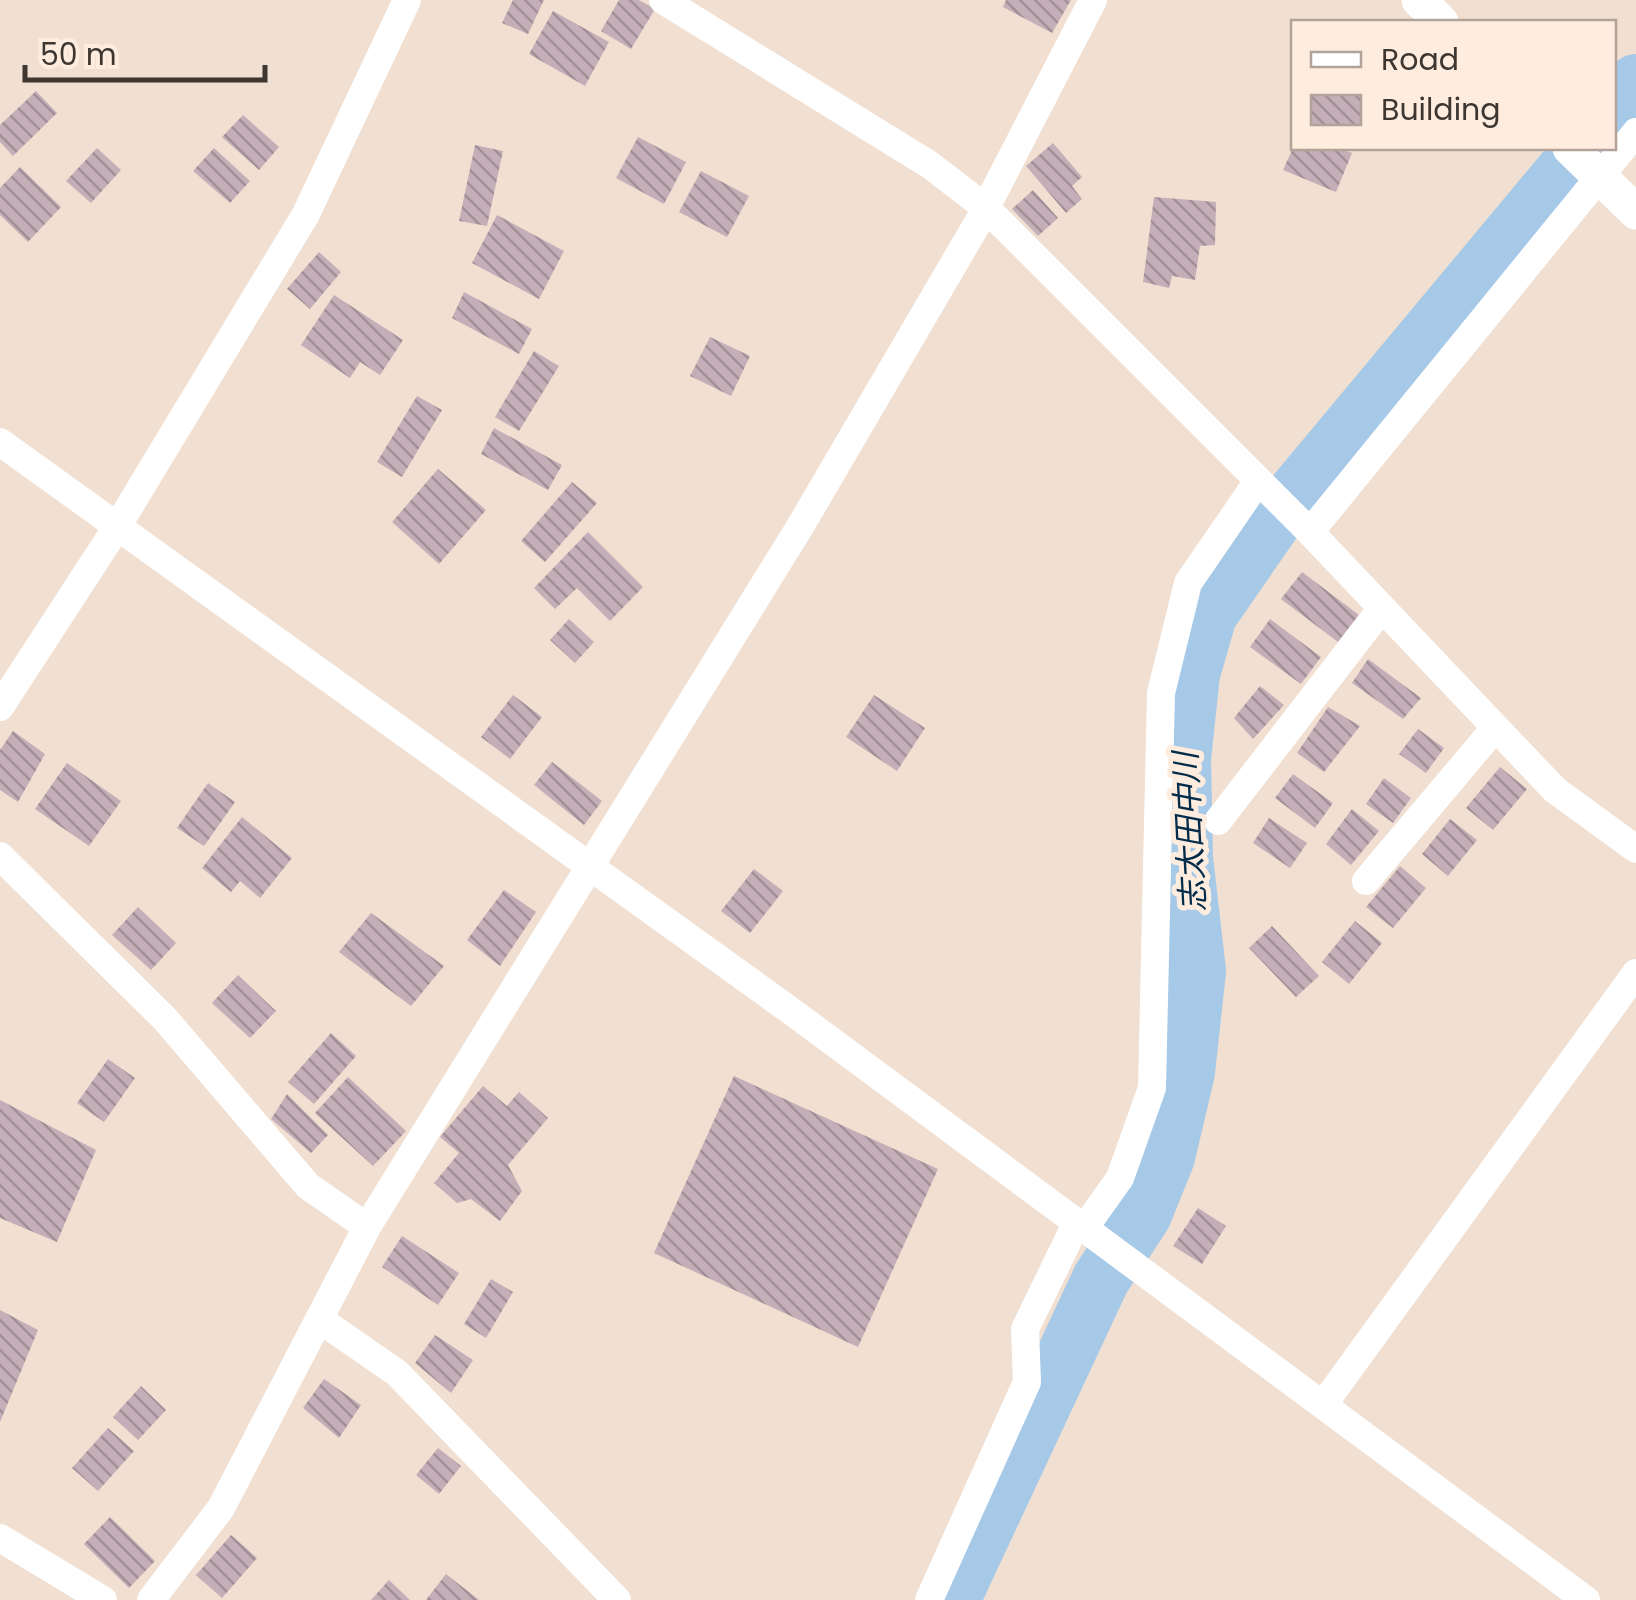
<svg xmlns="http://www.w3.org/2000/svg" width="1636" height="1600" viewBox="0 0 1636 1600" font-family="Poppins,'Noto Sans JP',sans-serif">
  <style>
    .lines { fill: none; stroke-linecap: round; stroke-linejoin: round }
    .river { stroke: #a6c9e8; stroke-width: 58 }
    .building { fill: url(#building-back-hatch) }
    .minor { stroke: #fff; stroke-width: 28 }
    .tertiary { stroke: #fff; stroke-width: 35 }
    .labels { text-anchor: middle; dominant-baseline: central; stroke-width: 10; stroke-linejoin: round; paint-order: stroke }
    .water-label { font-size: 32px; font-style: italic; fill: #032c4a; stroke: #feecde }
  </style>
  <defs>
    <pattern id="building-back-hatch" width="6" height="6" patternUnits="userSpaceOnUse" patternTransform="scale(2.5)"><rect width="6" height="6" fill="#c4afb8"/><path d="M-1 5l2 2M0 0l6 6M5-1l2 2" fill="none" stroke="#a08f96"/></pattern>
  </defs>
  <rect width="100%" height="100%" fill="#f1dfd1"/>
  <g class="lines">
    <g class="river">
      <polyline points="1614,111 1636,83"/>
      <polyline points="951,1600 1101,1279 1143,1214 1166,1157 1186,1072 1197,971 1184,858 1182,759 1191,674 1208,615 1273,521 1584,148"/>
    </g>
  </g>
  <g class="building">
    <polygon points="513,0 544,0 528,34 502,23"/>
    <polygon points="619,0 639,0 655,9 631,49 601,31"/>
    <polygon points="1006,0 1071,0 1052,33 1003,7"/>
    <polygon points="553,11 609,42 585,86 529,54"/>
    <polygon points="36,91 57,113 13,156 0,142 0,125"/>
    <polygon points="243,115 279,147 259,170 222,137"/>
    <polygon points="638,137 686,162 664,204 616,178"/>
    <polygon points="1053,143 1082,177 1072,186 1082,199 1066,213 1026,166"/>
    <polygon points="475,145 503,151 487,226 459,221"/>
    <polygon points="97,148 121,170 91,203 66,181"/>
    <polygon points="214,148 250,181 230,203 193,171"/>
    <polygon points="1293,148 1338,148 1352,153 1336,192 1283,170"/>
    <polygon points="20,167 61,207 28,242 0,215 0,188"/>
    <polygon points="701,171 749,196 727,237 679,212"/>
    <polygon points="1033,190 1058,218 1038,236 1012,209"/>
    <polygon points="1154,197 1216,202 1215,245 1200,246 1195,280 1172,276 1169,288 1143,282"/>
    <polygon points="497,215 564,251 539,299 472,263"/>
    <polygon points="319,252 341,272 310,309 287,289"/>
    <polygon points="464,292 532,329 519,354 452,318"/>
    <polygon points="334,295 403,340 380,375 360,362 350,378 301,345"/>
    <polygon points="710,337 750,356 731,396 690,376"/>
    <polygon points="534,351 559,366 519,431 495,417"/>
    <polygon points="417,396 442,410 402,477 377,462"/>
    <polygon points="494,428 562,465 548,490 481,454"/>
    <polygon points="438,469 486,510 439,564 392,522"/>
    <polygon points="572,482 597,503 545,562 521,541"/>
    <polygon points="588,532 643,587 610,621 577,588 555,609 534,588"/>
    <polygon points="1302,572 1359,615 1338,642 1281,599"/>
    <polygon points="569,619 594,642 575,663 550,640"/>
    <polygon points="1270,619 1321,657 1301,684 1250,647"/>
    <polygon points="1368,659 1421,698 1403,719 1352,683"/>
    <polygon points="1260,686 1284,705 1253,739 1234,718"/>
    <polygon points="513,695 542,717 510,759 481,737"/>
    <polygon points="874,695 925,728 897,771 846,737"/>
    <polygon points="1328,707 1360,726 1324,772 1297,753"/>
    <polygon points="1418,729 1444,748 1426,773 1399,754"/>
    <polygon points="13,731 45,754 18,802 0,790 0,750"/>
    <polygon points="552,762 602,801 584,825 534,785"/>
    <polygon points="67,763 121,801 89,846 35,809"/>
    <polygon points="1500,767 1527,789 1493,830 1466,808"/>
    <polygon points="1293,774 1333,803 1315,828 1275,798"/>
    <polygon points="1384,778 1411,798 1393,823 1366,804"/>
    <polygon points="208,783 235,802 204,846 177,828"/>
    <polygon points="1352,809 1379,831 1351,865 1326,844"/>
    <polygon points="242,817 292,858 260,898 240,881 231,892 202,868"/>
    <polygon points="1269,818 1307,843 1290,868 1253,843"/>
    <polygon points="1450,819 1477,840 1448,876 1422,854"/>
    <polygon points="1400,866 1426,888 1393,928 1366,907"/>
    <polygon points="754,869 783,891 750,933 721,911"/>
    <polygon points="504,890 536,912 500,966 467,940"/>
    <polygon points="138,907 176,943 151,970 112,935"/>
    <polygon points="371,913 444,966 411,1006 339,952"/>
    <polygon points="1355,921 1382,943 1349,984 1322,962"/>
    <polygon points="1272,926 1319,976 1296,997 1249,948"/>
    <polygon points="238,975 276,1011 250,1038 212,1003"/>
    <polygon points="331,1033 356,1056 314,1104 288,1082"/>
    <polygon points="108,1059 135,1078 104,1122 77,1103"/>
    <polygon points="734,1076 938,1169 858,1347 654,1253"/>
    <polygon points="348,1077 406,1131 373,1166 315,1113"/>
    <polygon points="483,1086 507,1106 519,1092 548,1118 508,1165 522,1191 500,1221 471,1199 457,1203 434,1183 459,1153 440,1137"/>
    <polygon points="287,1094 328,1135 311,1153 271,1119"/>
    <polygon points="0,1100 96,1150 57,1242 0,1218"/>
    <polygon points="1198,1208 1226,1226 1202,1264 1173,1246"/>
    <polygon points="402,1236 459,1273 438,1305 382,1267"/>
    <polygon points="491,1279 513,1292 486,1338 464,1324"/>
    <polygon points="0,1310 38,1330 0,1422"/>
    <polygon points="435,1335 473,1360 451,1393 415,1363"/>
    <polygon points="324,1379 361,1405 339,1438 303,1408"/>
    <polygon points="141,1386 166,1410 138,1440 113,1417"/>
    <polygon points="108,1428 134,1451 98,1491 72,1468"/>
    <polygon points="438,1448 461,1466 439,1494 416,1475"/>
    <polygon points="110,1517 155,1561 129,1588 84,1544"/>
    <polygon points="231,1535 257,1558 222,1598 196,1575"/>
    <polygon points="446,1574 479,1600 426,1600"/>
    <polygon points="389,1580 410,1600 371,1600"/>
  </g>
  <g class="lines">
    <g class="minor">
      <polyline points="663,0 930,165 986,208 1310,532 1555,790 1636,849"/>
      <polyline points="0,442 791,1011 1586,1600"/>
      <polyline points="1310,532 1636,132"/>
      <polyline points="0,707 117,527 306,214 407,0"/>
      <polyline points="1218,821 1382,608"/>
      <polyline points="0,856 165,1019 308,1186 367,1227"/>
      <polyline points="1366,881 1495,728"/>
      <polyline points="1083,1230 1120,1178 1152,1088 1161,693 1188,583 1258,481"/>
      <polyline points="319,1319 397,1373 617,1600"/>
      <polyline points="1323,1405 1636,973"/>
      <polyline points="0,1538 103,1600"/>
      <polyline points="151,1600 221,1508 367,1227 801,525 980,219 1093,0"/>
      <polyline points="929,1600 1027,1382 1025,1329 1076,1224"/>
    </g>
    <g class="tertiary">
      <polyline points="1419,0 1441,22"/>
      <polyline points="1570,148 1636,212"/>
    </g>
  </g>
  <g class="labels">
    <g class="water-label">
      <text transform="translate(1189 832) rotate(-93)">志太田中川</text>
    </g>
  </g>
  <rect x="1291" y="20" width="325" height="130" fill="#feecde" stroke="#b1a399" stroke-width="2.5"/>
  <rect x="1311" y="52" width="50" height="15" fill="#ffffff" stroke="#b1a399" stroke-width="2.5"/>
  <text x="1381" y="70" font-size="30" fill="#3d3631">Road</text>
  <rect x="1311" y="95" width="50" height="30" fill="url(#building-back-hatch)" stroke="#b1a399" stroke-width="2.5"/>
  <text x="1381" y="120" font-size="30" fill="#3d3631">Building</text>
  <path d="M25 65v15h240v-15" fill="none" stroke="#3d3631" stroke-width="5"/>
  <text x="40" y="65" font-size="30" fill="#3d3631" stroke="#feecde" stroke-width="8" paint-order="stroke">50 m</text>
</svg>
